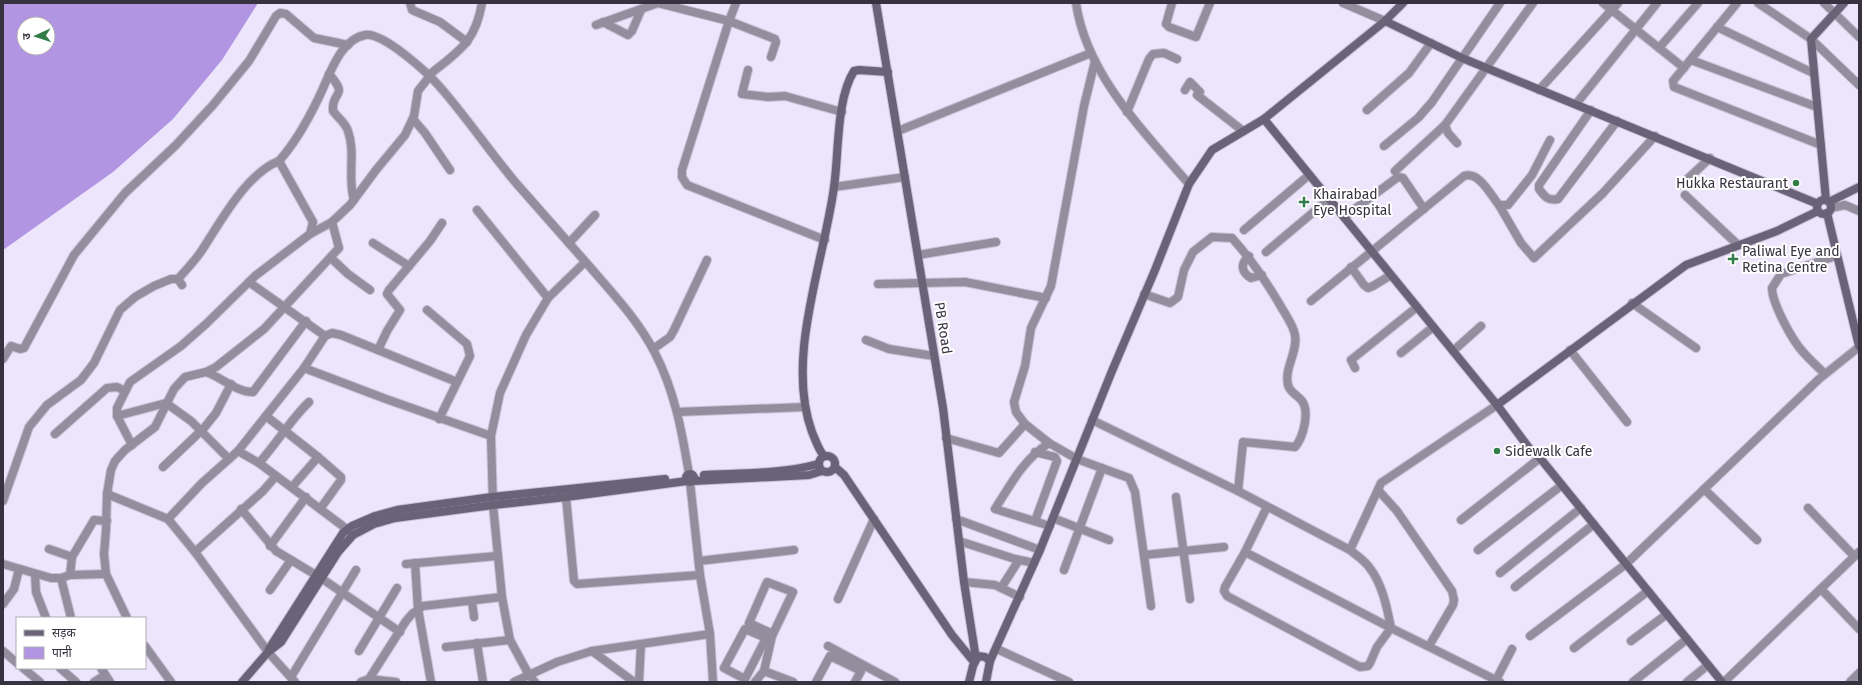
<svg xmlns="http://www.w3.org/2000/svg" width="1862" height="685" viewBox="0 0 1862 685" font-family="'Fira Sans','Noto Sans Devanagari',sans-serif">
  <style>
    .water { fill: #b194e2; fill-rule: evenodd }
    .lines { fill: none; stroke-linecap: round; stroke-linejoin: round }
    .street-casing { stroke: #c8c1d6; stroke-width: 10 }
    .secondary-casing { stroke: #c8c1d6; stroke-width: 10 }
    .street { stroke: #938e9d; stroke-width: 8 }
    .secondary { stroke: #6a6378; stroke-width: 8 }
    .poi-dot { fill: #337d4a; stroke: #fff; stroke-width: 1.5 }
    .labels { text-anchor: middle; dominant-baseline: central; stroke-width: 4; stroke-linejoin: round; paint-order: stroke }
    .poi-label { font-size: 14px; fill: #373240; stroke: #fff; text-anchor: start }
    .street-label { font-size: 14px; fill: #373240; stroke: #fff }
  </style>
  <rect width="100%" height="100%" fill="#ece5fb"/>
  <path class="water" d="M 3,3 L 258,3 L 222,60 L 173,119 L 113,172 L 3,250 ZM 24,24 L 48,24 L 48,48 L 24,48 Z"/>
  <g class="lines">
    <defs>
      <g id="street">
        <polyline points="410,3 412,10 440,22 467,42"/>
        <polyline points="736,3 729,21 775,39 776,42 771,57"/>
        <path d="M 1076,3 C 1086,74 1144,132 1189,184"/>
        <polyline points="1172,3 1166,24 1169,27 1196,37 1210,3"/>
        <polyline points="1343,3 1385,21"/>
        <polyline points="1603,3 1684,68"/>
        <polyline points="1737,3 1673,81 1674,87 1821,145"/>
        <polyline points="1758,3 1811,39 1859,85"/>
        <polyline points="1824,3 1859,37"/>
        <polyline points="603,22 628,35 632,31 641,10"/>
        <polyline points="596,25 658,3 729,21 682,170 682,177 687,185 825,240"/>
        <polyline points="1717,27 1813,73"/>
        <polyline points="1659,48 1698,3"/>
        <polyline points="1691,60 1817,107"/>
        <polyline points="1095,61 1084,106 1051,286 1031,328 1025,366 1014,402 1016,412 1025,424 1049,443 1077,459 1129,478 1135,492 1151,606"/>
        <polyline points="748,70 742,94 768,97 785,96 842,112"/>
        <path d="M 329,74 C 350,98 331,90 333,111 C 338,118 345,122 348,131 C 356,153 347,178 354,200"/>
        <path d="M 428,76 C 458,51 475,44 482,3"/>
        <polyline points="1185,90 1190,82 1200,92 1197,95 1243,131"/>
        <polyline points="1539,90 1618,3"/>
        <polyline points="1576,104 1657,3"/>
        <polyline points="1367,110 1409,73 1431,43"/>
        <path d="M 1591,110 L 1539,185 L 1539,189 C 1545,197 1548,201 1558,199 L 1617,121"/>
        <polyline points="1127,112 1149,59 1153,54 1164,53 1177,59"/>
        <polyline points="413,119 425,133 450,170"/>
        <polyline points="898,131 1091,53"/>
        <polyline points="1457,143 1448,133 1445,125 1533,3"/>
        <polyline points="1384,146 1418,118 1432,102 1500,3"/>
        <polyline points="1395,171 1445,125"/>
        <polyline points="1681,185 1710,158"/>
        <polyline points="834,187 905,177"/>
        <polyline points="1685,195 1738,245"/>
        <polyline points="1499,205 1521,243 1534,258 1603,193 1655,136"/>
        <polyline points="1831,208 1845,205 1859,211"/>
        <polyline points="477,210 548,298"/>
        <polyline points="1344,217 1398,177 1403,178 1424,209"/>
        <polyline points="1244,230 1309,175"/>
        <polyline points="310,234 332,222"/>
        <polyline points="373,243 409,266"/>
        <polyline points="569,243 595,215"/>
        <polyline points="1266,252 1329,199"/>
        <polyline points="918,255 996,242"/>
        <path d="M 1249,256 C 1240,264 1241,272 1251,278 L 1262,275"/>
        <polyline points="331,258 348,274 370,290"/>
        <polyline points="1351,267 1364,285 1368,288 1373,286 1391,275"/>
        <path d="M 178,279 C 185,271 193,263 200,253 C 219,225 245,174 279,161"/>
        <polyline points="249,282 325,336"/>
        <polyline points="878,284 965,282 1046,298"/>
        <path d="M 1311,301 L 1464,176 C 1479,171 1490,194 1499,205 L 1508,205 L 1532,175 L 1550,140"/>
        <polyline points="1632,303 1696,348"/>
        <polyline points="427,310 467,344 470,356 439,419"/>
        <polyline points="866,340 889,349 934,356"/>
        <polyline points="653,349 670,337 674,330 707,260"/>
        <polyline points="378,350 387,331 400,310 387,294 389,290 430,241 442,223"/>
        <polyline points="1570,350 1627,422"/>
        <polyline points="1453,351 1481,326"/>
        <polyline points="1401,353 1433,327"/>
        <polyline points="3,359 11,346 20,349 24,348 74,255 125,193 175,146 213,105 249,61 276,16 280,13 286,14 314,38 348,45"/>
        <polyline points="304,368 386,399 491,436"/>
        <polyline points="1355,368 1351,360 1417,307"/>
        <path d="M 206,372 C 221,377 238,393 253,392 L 306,321"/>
        <path d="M 1825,374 C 1818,367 1810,360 1803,352 C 1792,340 1772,303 1772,288 L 1781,274 L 1836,256"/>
        <polyline points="677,412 805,407"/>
        <polyline points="117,416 166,403 191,421 229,459"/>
        <polyline points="266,416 318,457 292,487"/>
        <path d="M 1092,420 L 1238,491 L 1243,442 L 1295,447 C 1303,438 1310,412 1302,401 C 1298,395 1290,393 1288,385 C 1284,368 1298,352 1295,335 C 1293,324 1285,314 1280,305 C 1266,281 1251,259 1232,238 L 1212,237 L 1193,252 L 1184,270 L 1178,297 L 1170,303 L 1144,294"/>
        <polyline points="55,434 107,388 117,387 125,391"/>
        <polyline points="946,438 999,453 1025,424"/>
        <path d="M 1049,443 C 1023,460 1011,484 995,509 L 1050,526"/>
        <path d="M 132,445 L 117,416 L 117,408 L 130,382 L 181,346 L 206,324 L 255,276 L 310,234 L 313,222 L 279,161 C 295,143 309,118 319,97 C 329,77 339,40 365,35 C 383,32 428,73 440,87 C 467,118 490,152 516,183 C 541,211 565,239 590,267 C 614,295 638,320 655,353 C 675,392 682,432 689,474"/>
        <polyline points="238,451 259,463 348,530"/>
        <polyline points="318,457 341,477 341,480 320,509"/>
        <path d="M 259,463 C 277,443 291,419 309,402"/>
        <polyline points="163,467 204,428 216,413 231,384"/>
        <polyline points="690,482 700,575 710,634 713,682"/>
        <polyline points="1704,489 1757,540"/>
        <polyline points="1378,490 1397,511 1452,591 1454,600 1453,605 1429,646"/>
        <polyline points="1238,491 1350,550 1381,483 1497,405"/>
        <polyline points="107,494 168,519 195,552 268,652 295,682"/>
        <polyline points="566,497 574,581 577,584 700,575"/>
        <polyline points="1176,497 1190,599"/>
        <polyline points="3,501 29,427 47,405 81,380 94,363 120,310 135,297 154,286 171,279 178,279 182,285"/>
        <polyline points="1808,508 1854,556"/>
        <polyline points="241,509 276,551 316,575"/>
        <polyline points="1053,518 1109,540"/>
        <polyline points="168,519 202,483 238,451 304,368 325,336 332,333 341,335 457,382"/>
        <polyline points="956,519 1040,550"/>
        <polyline points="1461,520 1540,458"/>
        <polyline points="1035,521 1057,461 1055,457 1035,452"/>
        <polyline points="959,541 1015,559 1034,563"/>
        <polyline points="270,546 306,497"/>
        <polyline points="49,549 72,557 70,575"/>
        <path d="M 1350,550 C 1356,555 1364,560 1369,567 C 1382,583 1387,607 1391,628 L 1500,682"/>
        <polyline points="1478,550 1562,485"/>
        <polyline points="195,552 263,491 276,476"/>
        <polygon points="1245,552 1391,628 1377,647 1370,663 1368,666 1360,667 1227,596 1224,591 1225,587"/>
        <polyline points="1245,552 1267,507"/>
        <polyline points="1144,555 1224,547"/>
        <polyline points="72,557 94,520 107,521"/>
        <polyline points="699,561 794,550"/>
        <polyline points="415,563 418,609 431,682"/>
        <polyline points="3,564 51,578 61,578 70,575 106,574"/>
        <polyline points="406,564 497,556"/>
        <polyline points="1064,570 1102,468"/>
        <polyline points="1500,573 1581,508"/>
        <polyline points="35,574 36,592 46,618"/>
        <polyline points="61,578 71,618"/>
        <polyline points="321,578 400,632"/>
        <polyline points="964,582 995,585 1020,597"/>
        <polyline points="1515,587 1594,524"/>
        <polyline points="1001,588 1019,560"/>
        <polyline points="1821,589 1859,629"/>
        <polyline points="270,590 291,560"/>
        <polyline points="838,599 874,519"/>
        <polyline points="472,601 474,617"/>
        <polyline points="3,604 14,589 19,569"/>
        <polyline points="127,618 106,574 104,554 106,530 107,494 111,470 115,461 125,450 155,427 174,389 185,377 206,372 216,367 264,329 339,248 332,222 350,205 376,170 405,135 414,116 418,91 429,77"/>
        <polygon points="745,629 766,638 745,679 724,668"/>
        <polyline points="1530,636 1626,564 1819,379 1859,347"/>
        <polyline points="1631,641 1667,614"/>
        <polyline points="477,643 483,682"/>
        <polyline points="145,646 171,682"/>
        <polyline points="828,646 895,682"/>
        <polyline points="446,647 510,640"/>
        <polyline points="1574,648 1648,591"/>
        <polyline points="997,649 1069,682"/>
        <polyline points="3,651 17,663"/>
        <polyline points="359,651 397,588"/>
        <polyline points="592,651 634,682"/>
        <polyline points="23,668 40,682"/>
        <polyline points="60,668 76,682"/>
        <polyline points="101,668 110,682"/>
        <polyline points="764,671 772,636 793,592 767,582 749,623 773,634"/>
        <polyline points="291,677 356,570"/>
        <polyline points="369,679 406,621 412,614 423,606 502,597"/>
        <polyline points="1496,680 1512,649"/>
        <polyline points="94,682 105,675"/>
        <polyline points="361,682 369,679 396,682"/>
        <polyline points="514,682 557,662 592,651 710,634"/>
        <polyline points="535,682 529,675 510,640 502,597 493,505 491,436 500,393 526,335 548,298 585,262"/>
        <polyline points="639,682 641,644"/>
        <polyline points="755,682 764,671 793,682"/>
        <polyline points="816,682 830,656 861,671 855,682"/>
        <polyline points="1633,682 1687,639"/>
        <polyline points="1687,682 1708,665"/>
        <polyline points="1724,682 1859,552"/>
        <polyline points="1850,682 1859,673"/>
      </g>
      <g id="secondary">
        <polyline points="876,3 943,408 964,582 976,659"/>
        <polyline points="1385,21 1462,58 1818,204"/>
        <polyline points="1264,119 1497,405 1529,448 1540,458 1722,682"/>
        <circle cx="1824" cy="207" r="7"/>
        <polyline points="1826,200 1811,39 1844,3"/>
        <polyline points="1829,202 1859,187"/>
        <polyline points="1827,213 1859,346"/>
        <polyline points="1497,405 1686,265 1777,231 1818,211"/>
        <circle cx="827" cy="464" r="8"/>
        <path d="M 824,456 C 818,449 816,441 812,432 C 785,358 824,262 834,187 C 839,154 836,99 854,71 L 859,70 L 888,72"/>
        <polyline points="835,467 844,475 952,635 974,662"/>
        <circle cx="690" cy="478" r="4"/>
        <path d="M 704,475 C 741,473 782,474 818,464"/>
        <polyline points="693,481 809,475 822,471"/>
        <polyline points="269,649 343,533 352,526 375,516 397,510 492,497 665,479"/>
        <polyline points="242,682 268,652 281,642 338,552 353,535 374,524 395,518 493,505 566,497 687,481"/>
        <polyline points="969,682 973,666 978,656 985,657 990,661"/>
        <polyline points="986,682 990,661 1040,550 1112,371 1155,270 1189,184 1212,150 1264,119 1385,21 1403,3"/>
      </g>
    </defs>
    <use href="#street" class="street-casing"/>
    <use href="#secondary" class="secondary-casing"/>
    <use href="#street" class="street"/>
    <use href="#secondary" class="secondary"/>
  </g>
  <g class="poi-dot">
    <circle cx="1796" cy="183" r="4"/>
    <path d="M1302 196h4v4h4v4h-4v4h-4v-4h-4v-4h4z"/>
    <path d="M1731 253h4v4h4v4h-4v4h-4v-4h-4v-4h4z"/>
    <circle cx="1497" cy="451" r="4"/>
  </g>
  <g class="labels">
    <g class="poi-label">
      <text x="1788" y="183" text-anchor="end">Hukka Restaurant</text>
      <text x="1313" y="194">Khairabad<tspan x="1313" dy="16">Eye Hospital</tspan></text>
      <text x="1742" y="251">Paliwal Eye and<tspan x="1742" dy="16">Retina Centre</tspan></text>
      <text x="1505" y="451">Sidewalk Cafe</text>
    </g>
    <g class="street-label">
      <text transform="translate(943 328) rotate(81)">PB Road</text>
    </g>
  </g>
  <rect width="1862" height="685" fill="none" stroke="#373240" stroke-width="8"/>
  <rect x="16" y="617" width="130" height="52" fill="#ffffff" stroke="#afadb3"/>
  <rect x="24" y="630" width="20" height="6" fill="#6a6378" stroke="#afadb3"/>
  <text x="52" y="637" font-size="12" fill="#373240">सड़क</text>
  <rect x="24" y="647" width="20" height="12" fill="#b194e2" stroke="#afadb3"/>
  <text x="52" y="657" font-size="12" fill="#373240">पानी</text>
  <g transform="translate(36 36) rotate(267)"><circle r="19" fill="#ffffff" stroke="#afadb3"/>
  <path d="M0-3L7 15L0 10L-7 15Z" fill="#337d4a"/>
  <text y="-6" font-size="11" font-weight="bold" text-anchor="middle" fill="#373240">उ</text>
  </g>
</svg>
